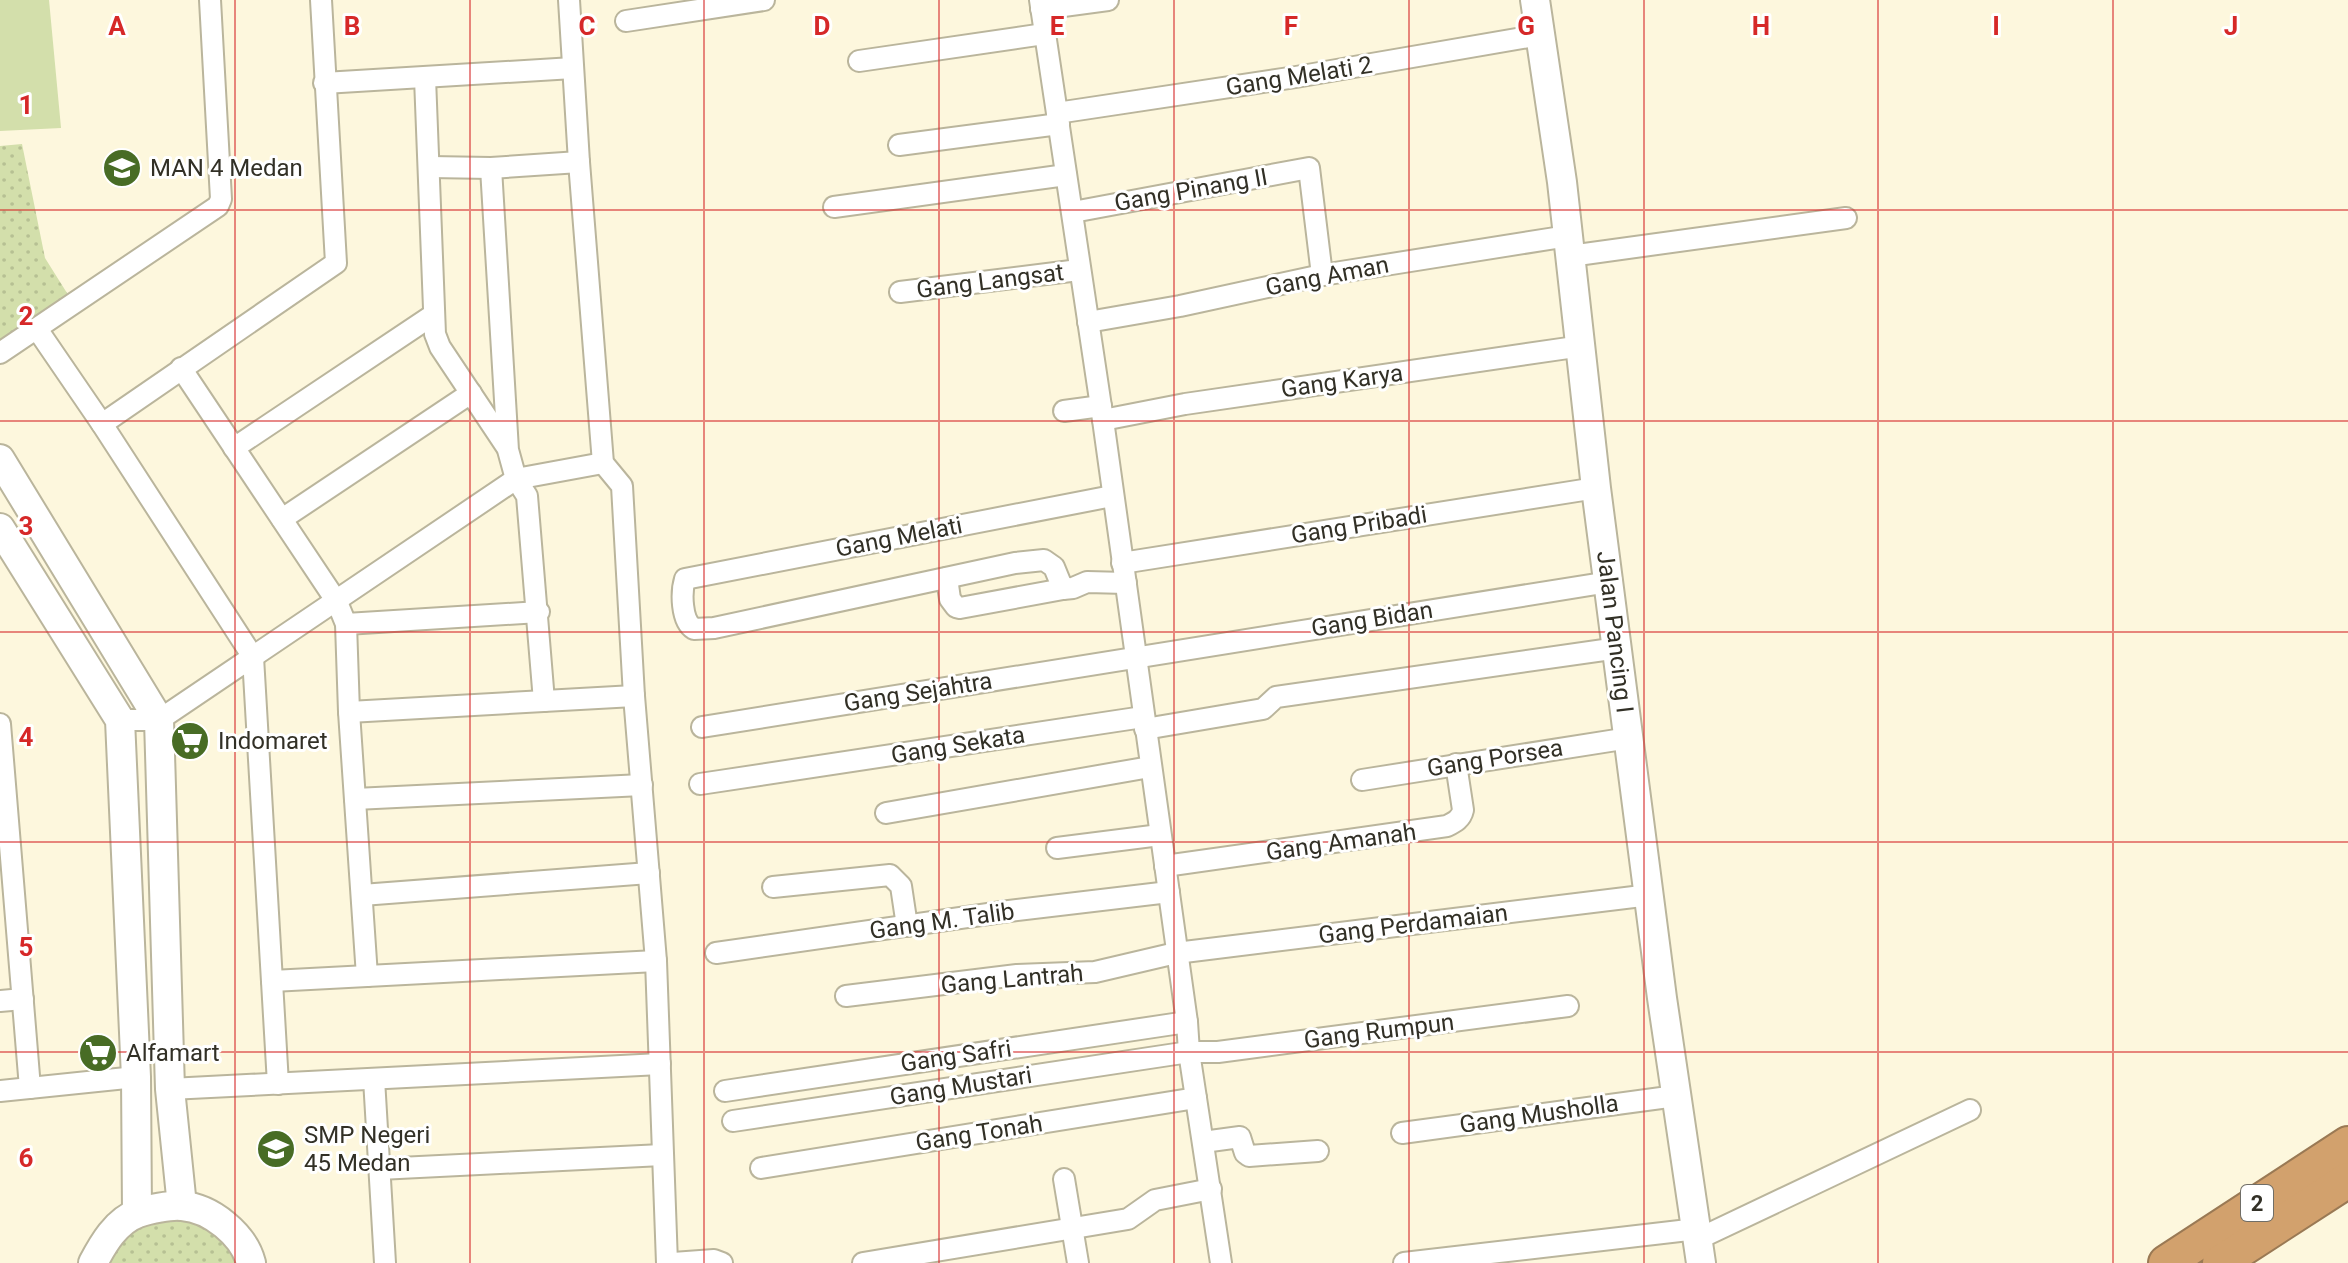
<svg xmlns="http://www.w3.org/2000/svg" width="2348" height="1263" viewBox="0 0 2348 1263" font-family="Roboto,sans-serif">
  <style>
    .park { fill: url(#park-dots) }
    .garden { fill: #d3dfab }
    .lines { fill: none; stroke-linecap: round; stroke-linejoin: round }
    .street-casing { stroke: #bab59c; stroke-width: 24 }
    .secondary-casing { stroke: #bab59c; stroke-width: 32 }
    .highway-casing { stroke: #9a7954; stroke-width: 38 }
    .street { stroke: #fff; stroke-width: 20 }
    .secondary { stroke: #fff; stroke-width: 28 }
    .highway { stroke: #d2a16d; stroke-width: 34 }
    .grid { fill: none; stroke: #d62828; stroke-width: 2; stroke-opacity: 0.55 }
    .labels { text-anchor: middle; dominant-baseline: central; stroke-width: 6; stroke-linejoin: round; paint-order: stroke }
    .shield { fill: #fff; stroke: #706e67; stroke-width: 2 }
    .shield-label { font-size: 22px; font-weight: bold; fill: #323026 }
    .street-label { font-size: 24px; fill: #323026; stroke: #fff }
    .poi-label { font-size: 24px; fill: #323026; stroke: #fff; text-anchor: start }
    .grid-label { font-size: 26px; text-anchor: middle; font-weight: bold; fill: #d62828; stroke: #fff; stroke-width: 6; stroke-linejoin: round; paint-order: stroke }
  </style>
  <defs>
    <pattern id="park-dots" width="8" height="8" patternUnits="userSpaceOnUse" patternTransform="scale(2)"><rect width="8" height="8" fill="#d3dfab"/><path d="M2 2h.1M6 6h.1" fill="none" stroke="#b6c093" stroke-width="1.8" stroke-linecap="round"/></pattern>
  </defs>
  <rect width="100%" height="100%" fill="#fdf7dd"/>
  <g class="park">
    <polygon points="22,144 45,258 72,301 0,347 0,146"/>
    <polygon points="182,1206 251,1263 93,1263 110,1233"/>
  </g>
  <polygon class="garden" points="0,0 49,0 61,128 0,131"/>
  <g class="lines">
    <defs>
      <g id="street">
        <polyline points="569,0 579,162 603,463 622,486 634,696 656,961 667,1263"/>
        <polyline points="1040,0 1103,420 1187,1022 1189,1052 1221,1263"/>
        <polyline points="1041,9 1108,0"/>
        <polyline points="626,21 764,0"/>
        <polyline points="859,61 1044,34"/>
        <polyline points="425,78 435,334 440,347 506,446"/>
        <polyline points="324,83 573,68"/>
        <polyline points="1057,113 1296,77 1540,35"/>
        <polyline points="899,145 1059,124"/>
        <polyline points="430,167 491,168 579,162"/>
        <polyline points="491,168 508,450 516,479 527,496 544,701"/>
        <polyline points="834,207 1066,175"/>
        <polyline points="1073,212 1309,168 1322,275"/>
        <polyline points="1570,256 1846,218"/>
        <polyline points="900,292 1079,270"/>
        <polyline points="1088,322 1180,306 1322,275 1568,236"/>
        <polyline points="37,329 102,424 253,657 278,1084"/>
        <polyline points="0,353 218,206 221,199 210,0"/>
        <polyline points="181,368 337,602 346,624 349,712 367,976"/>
        <polyline points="1064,411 1101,406"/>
        <polyline points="1103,420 1185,404 1582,346"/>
        <polyline points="102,424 336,263 321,0"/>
        <polyline points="234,448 433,315"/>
        <path d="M 1112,496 L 685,579 C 681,592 681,621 694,629 L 714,628 L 1015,563 L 1044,560 L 1054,567 L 1063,589 L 1073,588 L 1087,582 L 1126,583"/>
        <polyline points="282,519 471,393"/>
        <polyline points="1122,563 1596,488"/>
        <polyline points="947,578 950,599 956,607 960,608 1063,589"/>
        <polyline points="346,624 539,612"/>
        <polyline points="349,712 634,696"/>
        <polyline points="120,720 159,720 516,479 603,463"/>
        <polyline points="0,724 30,1088"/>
        <polyline points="702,727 1609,582"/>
        <polyline points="1145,729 1263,709 1276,697 1618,648"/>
        <polyline points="1362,780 1629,738"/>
        <polyline points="700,784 1143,717"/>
        <polyline points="355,799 642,785"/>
        <polyline points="886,813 1150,767"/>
        <polyline points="1057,848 1160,835"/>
        <path d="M 1165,866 L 1447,826 C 1455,822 1461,819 1463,810 L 1456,764"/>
        <polyline points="773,887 890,875 901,886 907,926"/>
        <polyline points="362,895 649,873"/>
        <polyline points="716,953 1009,911 1169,892"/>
        <polyline points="272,981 656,961"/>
        <polyline points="846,996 1017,975 1095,972 1176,953 1650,895"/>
        <polyline points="0,1001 23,999"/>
        <polyline points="374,1079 385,1263"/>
        <polyline points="170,1089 660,1064"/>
        <polyline points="0,1091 136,1077"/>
        <polyline points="725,1091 1187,1022"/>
        <polyline points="733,1121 1189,1052 1218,1052 1568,1006"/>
        <polyline points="1402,1133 1676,1096"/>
        <polyline points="1203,1142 1240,1137 1245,1153 1249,1156 1318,1151"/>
        <polyline points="761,1168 1196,1098"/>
        <polyline points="379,1169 662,1155"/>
        <polyline points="1064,1179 1078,1263"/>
        <polyline points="1698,1239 1970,1110"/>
        <polyline points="673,1263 714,1260 722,1263"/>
        <polyline points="863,1263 1128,1219 1155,1200 1211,1189"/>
        <polyline points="1404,1263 1697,1229"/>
      </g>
      <g id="secondary">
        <polyline points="1535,0 1562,182 1596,488 1662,998 1701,1263"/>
        <polyline points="0,459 159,720 170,1089 182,1206"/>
        <polyline points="0,528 120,720 136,1077 137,1213"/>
        <path d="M 93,1263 C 103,1244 116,1221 138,1213 C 149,1209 170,1205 182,1206 C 211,1208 244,1235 251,1263"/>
      </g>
      <g id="highway">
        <polyline points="2166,1263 2348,1144"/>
        <polyline points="2220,1263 2348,1180"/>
      </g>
    </defs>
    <use href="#street" class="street-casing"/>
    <use href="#secondary" class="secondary-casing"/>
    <use href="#highway" class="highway-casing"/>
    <use href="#street" class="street"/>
    <use href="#secondary" class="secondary"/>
    <use href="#highway" class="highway"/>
  </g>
  <path class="grid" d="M 235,0 L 235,1263M 470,0 L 470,1263M 704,0 L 704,1263M 939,0 L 939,1263M 1174,0 L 1174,1263M 1409,0 L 1409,1263M 1644,0 L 1644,1263M 1878,0 L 1878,1263M 2113,0 L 2113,1263M 0,210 L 2348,210M 0,421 L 2348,421M 0,632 L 2348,632M 0,842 L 2348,842M 0,1052 L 2348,1052"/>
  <defs>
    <symbol id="school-disc" viewBox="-11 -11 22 22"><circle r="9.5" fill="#486c25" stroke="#fff"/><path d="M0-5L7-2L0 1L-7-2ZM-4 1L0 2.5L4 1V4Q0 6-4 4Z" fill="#fff"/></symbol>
    <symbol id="supermarket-disc" viewBox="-11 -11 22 22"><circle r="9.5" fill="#486c25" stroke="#fff"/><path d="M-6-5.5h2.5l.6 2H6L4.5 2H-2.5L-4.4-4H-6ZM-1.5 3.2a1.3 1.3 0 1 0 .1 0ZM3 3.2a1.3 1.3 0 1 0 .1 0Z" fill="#fff"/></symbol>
  </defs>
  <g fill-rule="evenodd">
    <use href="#school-disc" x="100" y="146" width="44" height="44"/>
    <use href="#supermarket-disc" x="168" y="719" width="44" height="44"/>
    <use href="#supermarket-disc" x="76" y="1031" width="44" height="44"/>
    <use href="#school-disc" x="254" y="1127" width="44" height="44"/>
  </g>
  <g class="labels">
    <rect class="shield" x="2241" y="1185" width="32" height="36" rx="6"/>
    <g class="shield-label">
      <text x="2257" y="1203">2</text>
    </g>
    <g class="street-label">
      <text transform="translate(1299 76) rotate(-9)">Gang Melati 2</text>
      <text transform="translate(1191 190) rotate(-10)">Gang Pinang II</text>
      <text transform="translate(1327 276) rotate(-11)">Gang Aman</text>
      <text transform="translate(990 281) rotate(-7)">Gang Langsat</text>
      <text transform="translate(1342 381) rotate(-8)">Gang Karya</text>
      <text transform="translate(1359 525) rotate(-9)">Gang Pribadi</text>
      <text transform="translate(899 537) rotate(-11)">Gang Melati</text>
      <text transform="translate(1372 619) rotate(-9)">Gang Bidan</text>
      <text transform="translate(1615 632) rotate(83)">Jalan Pancing I</text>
      <text transform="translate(918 692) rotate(-9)">Gang Sejahtra</text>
      <text transform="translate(958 745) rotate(-9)">Gang Sekata</text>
      <text transform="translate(1495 758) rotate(-9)">Gang Porsea</text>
      <text transform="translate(1341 842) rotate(-8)">Gang Amanah</text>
      <text transform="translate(942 921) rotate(-8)">Gang M. Talib</text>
      <text transform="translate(1413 924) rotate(-7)">Gang Perdamaian</text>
      <text transform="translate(1012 979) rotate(-5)">Gang Lantrah</text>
      <text transform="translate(1379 1031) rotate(-7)">Gang Rumpun</text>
      <text transform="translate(956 1056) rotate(-8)">Gang Safri</text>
      <text transform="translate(961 1086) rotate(-9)">Gang Mustari</text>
      <text transform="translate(1539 1114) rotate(-8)">Gang Musholla</text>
      <text transform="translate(979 1133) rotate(-9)">Gang Tonah</text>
    </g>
    <g class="poi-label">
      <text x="150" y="168">MAN 4 Medan</text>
      <text x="218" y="741">Indomaret</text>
      <text x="126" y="1053">Alfamart</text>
      <text x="304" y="1135">SMP Negeri<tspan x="304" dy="28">45 Medan</tspan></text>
    </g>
  </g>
  <g class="grid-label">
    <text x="117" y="35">A</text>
    <text x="352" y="35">B</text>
    <text x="587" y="35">C</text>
    <text x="822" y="35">D</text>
    <text x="1057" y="35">E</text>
    <text x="1291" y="35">F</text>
    <text x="1526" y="35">G</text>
    <text x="1761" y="35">H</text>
    <text x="1996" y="35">I</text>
    <text x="2231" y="35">J</text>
    <text x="26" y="114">1</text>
    <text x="26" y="325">2</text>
    <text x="26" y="535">3</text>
    <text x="26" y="746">4</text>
    <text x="26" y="956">5</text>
    <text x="26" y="1167">6</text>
  </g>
</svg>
